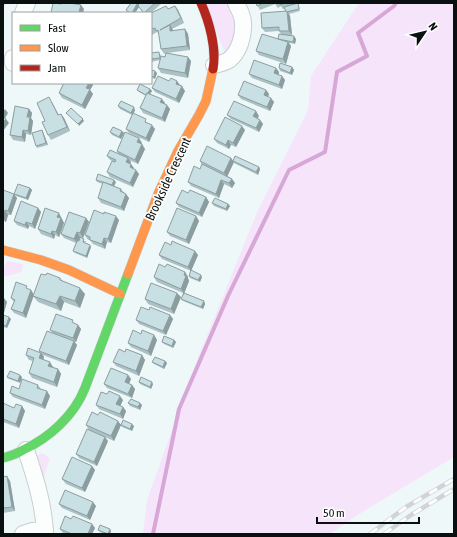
<svg xmlns="http://www.w3.org/2000/svg" width="457" height="537" viewBox="0 0 457 537" font-family="'Asap Condensed',sans-serif">
  <style>
    .green { fill: #f6e4fa }
    .lines { fill: none; stroke-linecap: round; stroke-linejoin: round }
    .stream { stroke: #d6a7d7; stroke-width: 4 }
    .street-casing { stroke: #c8cfd0; stroke-width: 18 }
    .fast-casing { stroke: #c8cfd0; stroke-width: 10 }
    .slow-casing { stroke: #c8cfd0; stroke-width: 10 }
    .jam-casing { stroke: #c8cfd0; stroke-width: 10 }
    .street { stroke: #fcfefe; stroke-width: 16 }
    .fast { stroke: #63d668; stroke-width: 9 }
    .slow { stroke: #ff974d; stroke-width: 9 }
    .jam { stroke: #b3261e; stroke-width: 9 }
    .rail-casing { stroke: #d1d3d4; stroke-width: 4.5 }
    .rail { stroke: #fff; stroke-width: 3; stroke-dasharray: 9; stroke-linecap: butt }
    .wall { fill: #acc1c4 }
    .shaded-wall { fill: #8c9da0 }
    .building { fill: #c8e0e4; stroke: #8c9da0 }
    .labels { text-anchor: middle; dominant-baseline: central; stroke-width: 3.5; stroke-linejoin: round; paint-order: stroke }
    .street-label { font-size: 13px; fill: #0a1010; stroke: #fff }
  </style>
  <rect width="100%" height="100%" fill="#eef8f9"/>
  <g class="green">
    <polygon points="205,3 229,3 235,13 236,38 226,56"/>
    <polygon points="359,3 454,3 454,457 359,514 330,534 143,534 147,500 199,355 258,210 308,110 311,76"/>
    <polygon points="7,261 23,264 22,272 3,277 3,269"/>
    <polygon points="41,453 44,454 50,458 46,470 43,483 36,457"/>
  </g>
  <g class="lines">
    <polyline class="stream" points="153,534 179,409 228,296 289,170 325,152 337,72 367,56 358,33 394,6 396,3"/>
    <defs>
      <g id="street">
        <polyline points="23,13 27,3"/>
        <polyline points="13,58 13,63"/>
        <path d="M 214,65 C 219,64 224,63 229,60 C 239,52 244,36 243,23 C 243,16 239,9 236,3"/>
        <path d="M 26,450 C 35,477 44,505 45,534"/>
        <polyline points="23,534 32,531 45,530"/>
      </g>
      <path id="fast" d="M 3,458 C 10,456 17,454 23,450 C 49,438 74,416 85,388 L 128,274"/>
      <g id="slow">
        <polyline points="3,250 41,260 69,270 120,294"/>
        <polyline points="128,274 158,194 178,151 199,115 206,101 213,69"/>
      </g>
      <path id="jam" d="M 201,3 C 209,21 217,49 213,69"/>
    </defs>
    <use href="#street" class="street-casing"/>
    <use href="#fast" class="fast-casing"/>
    <use href="#slow" class="slow-casing"/>
    <use href="#jam" class="jam-casing"/>
    <use href="#street" class="street"/>
    <use href="#fast" class="fast"/>
    <use href="#slow" class="slow"/>
    <use href="#jam" class="jam"/>
    <defs>
      <g id="rail">
        <polyline points="370,534 406,507 454,479"/>
        <polyline points="384,534 411,515 454,489"/>
      </g>
    </defs>
    <use href="#rail" class="rail-casing"/>
    <use href="#rail" class="rail"/>
  </g>
  <g class="wall">
    <polygon points="128,3 135,3 138,5 136,3 162,3 151,13 168,9 175,6 178,10 184,23 172,29 173,31 185,29 188,34 190,50 167,53 191,61 188,78 161,73 158,68 160,60 151,62 151,53 160,54 161,56 165,57 166,53 164,54 161,49 159,34 157,32 152,35 151,33 151,13 143,13 139,7 135,13 129,13 126,10 130,4"/>
    <polygon points="256,3 296,3 296,4 298,3 299,6 300,11 289,14 290,16 292,35 288,35 296,39 295,44 289,43 291,46 286,64 259,55 256,51 278,39 281,34 279,31 265,32 262,28 286,12 285,9 283,9 281,6 278,8 275,4 260,10"/>
    <polygon points="292,67 294,70 292,75 280,71 279,68"/>
    <polygon points="276,68 279,72 279,75 282,76 285,80 282,89 252,78 249,74"/>
    <polygon points="151,70 157,73 155,79 151,78"/>
    <polygon points="169,81 180,85 180,86 185,91 179,103 155,92 152,88"/>
    <polygon points="64,83 92,83 93,85 90,90 93,94 85,109 62,98 59,93"/>
    <polygon points="150,89 152,91 150,94 165,103 164,104 170,109 165,122 143,113 140,108 146,96 139,92 137,90"/>
    <polygon points="266,90 269,94 268,97 274,102 270,111 241,99 238,95"/>
    <polygon points="52,102 59,115 61,114 64,118 70,131 51,140 48,135 45,121"/>
    <polygon points="118,106 135,110 133,113 149,124 155,129 149,142 129,133 126,129 132,115 120,109"/>
    <polygon points="29,109 32,113 31,118 33,121 31,135 26,134 25,142 13,140 10,135"/>
    <polygon points="227,115 259,116 257,118 260,120 263,124 259,132 231,119"/>
    <polygon points="42,130 43,132 48,145 37,148 36,146"/>
    <polygon points="245,130 236,147 231,145 229,149 217,143 214,139"/>
    <polygon points="122,131 124,133 121,139 112,135 110,132"/>
    <polygon points="142,143 141,144 145,149 138,164 129,160 131,162 130,164 134,169 139,174 133,187 110,177 107,172 115,162 110,160 107,156 118,154 117,151"/>
    <polygon points="231,158 233,161 259,167 260,169 258,175 234,163 234,162 227,176 232,179 235,183 232,188 224,184 219,198 191,186 188,182 200,169 202,165 200,161"/>
    <polygon points="96,180 116,182 114,186 121,189 129,198 124,211 101,203 98,198 103,184 97,182"/>
    <polygon points="30,188 32,190 28,200 16,196 14,194"/>
    <polygon points="3,190 17,198 11,215 8,215 6,222 3,221"/>
    <polygon points="188,193 206,197 209,202 202,217 179,207 176,203"/>
    <polygon points="212,203 228,204 230,206 227,211 214,206"/>
    <polygon points="38,208 41,212 35,229 29,226 28,229 17,225 14,221"/>
    <polygon points="196,216 199,221 189,244 170,236 167,232"/>
    <polygon points="61,218 64,223 59,237 55,235 54,239 41,234 38,229 62,218"/>
    <polygon points="86,218 89,222 83,238 80,237 78,241 86,241 85,243 91,247 87,258 75,253 73,251 76,243 64,238 61,234"/>
    <polygon points="119,220 111,243 107,242 105,249 93,244 90,240 88,240 85,235"/>
    <polygon points="159,255 198,255 191,271 162,259"/>
    <polygon points="165,267 185,272 188,277 188,278 189,281 184,293 204,301 205,304 203,309 183,301 181,299 183,293 157,282 154,277"/>
    <polygon points="46,275 60,278 63,281 85,294 80,308 64,302 61,311 38,302 33,296 26,318 14,313 11,309 14,302 11,298 29,290 31,290 34,295"/>
    <polygon points="189,276 202,277 200,282 190,278"/>
    <polygon points="181,297 174,314 148,304 145,299"/>
    <polygon points="3,298 7,302 3,315 11,319 7,328 3,327"/>
    <polygon points="170,315 173,319 166,335 139,324 136,320"/>
    <polygon points="76,324 78,325 81,329 76,342 74,342 77,345 69,365 43,355 44,357 43,360 53,367 52,367 58,369 61,374 57,387 32,378 29,373 33,361 29,360 26,355 41,353 39,351 53,333 50,330"/>
    <polygon points="154,335 157,340 151,356 131,347 128,343"/>
    <polygon points="174,340 176,342 173,348 164,344 162,342"/>
    <polygon points="125,352 142,355 145,360 139,376 116,366 113,362"/>
    <polygon points="165,361 167,363 164,369 154,364 152,362"/>
    <polygon points="128,375 131,379 129,384 132,385 135,389 132,398 107,388 104,384"/>
    <polygon points="7,377 22,377 20,383 9,379"/>
    <polygon points="139,382 153,384 151,389 140,384"/>
    <polygon points="38,385 41,389 50,396 45,409 13,397 10,393 19,389"/>
    <polygon points="123,400 120,406 123,407 126,411 123,419 99,409 96,405"/>
    <polygon points="3,403 14,408 22,406 25,411 19,428 3,422"/>
    <polygon points="128,403 142,405 140,410 130,406"/>
    <polygon points="121,424 134,426 132,431 122,427 121,425 114,441 89,430 86,425"/>
    <polygon points="108,441 97,466 79,458 76,454"/>
    <polygon points="92,466 95,470 85,492 66,484 62,479"/>
    <polygon points="3,477 10,481 15,511 3,513"/>
    <polygon points="59,504 96,506 90,520 62,508"/>
    <polygon points="71,519 92,524 95,528 92,534 63,533 60,529"/>
    <polygon points="98,530 111,531 110,534 104,534 100,532"/>
  </g>
  <g class="shaded-wall">
    <polygon points="3,3 5,3 3,8"/>
    <polygon points="137,4 139,7 135,13 132,13"/>
    <polygon points="81,5 84,9 83,13 79,12"/>
    <polygon points="175,6 178,10 184,23 181,18"/>
    <polygon points="287,11 290,16 292,35 289,31"/>
    <polygon points="170,25 173,30 173,35 170,31"/>
    <polygon points="185,29 188,34 190,50 187,46"/>
    <polygon points="294,36 296,39 295,44 293,42"/>
    <polygon points="288,42 291,46 286,64 283,59"/>
    <polygon points="188,57 191,61 188,78 185,73"/>
    <polygon points="292,67 294,70 292,75 290,73"/>
    <polygon points="276,68 279,72 278,78 274,73"/>
    <polygon points="155,71 157,73 155,79 154,77"/>
    <polygon points="282,76 285,80 282,89 279,85"/>
    <polygon points="177,81 180,85 179,88 176,84"/>
    <polygon points="89,83 92,83 93,85 90,90 93,94 85,109 82,105 86,88"/>
    <polygon points="182,86 185,91 179,103 176,99"/>
    <polygon points="150,89 152,91 148,97 147,95"/>
    <polygon points="266,90 269,94 267,99 264,95"/>
    <polygon points="271,98 274,102 270,111 267,107"/>
    <polygon points="162,99 165,103 163,106 160,102"/>
    <polygon points="167,105 170,109 165,122 162,118"/>
    <polygon points="134,107 135,110 133,115 131,113"/>
    <polygon points="5,109 8,113 4,120 3,112"/>
    <polygon points="29,109 32,113 31,118 33,121 31,135 28,131 27,117"/>
    <polygon points="256,111 259,116 256,121 253,116"/>
    <polygon points="61,114 64,118 70,131 67,127"/>
    <polygon points="6,119 9,123 3,131 3,122"/>
    <polygon points="83,119 84,121 79,126 78,124"/>
    <polygon points="260,120 263,124 259,132 256,128"/>
    <polygon points="152,125 155,129 149,142 146,138"/>
    <polygon points="242,126 245,130 236,147 233,143"/>
    <polygon points="23,130 26,134 25,142 22,137"/>
    <polygon points="42,130 43,132 48,145 46,143"/>
    <polygon points="122,131 124,133 121,139 119,137"/>
    <polygon points="139,138 142,143 140,147 137,142"/>
    <polygon points="228,140 231,145 229,149 226,145"/>
    <polygon points="142,144 145,149 138,164 135,160"/>
    <polygon points="128,158 131,162 129,166 126,162"/>
    <polygon points="231,158 234,162 227,177 224,173"/>
    <polygon points="131,164 134,168 133,171 130,167"/>
    <polygon points="259,167 260,169 258,175 256,172"/>
    <polygon points="136,170 139,174 133,187 130,183"/>
    <polygon points="232,179 235,183 232,188 229,183"/>
    <polygon points="114,180 116,182 113,188 112,186"/>
    <polygon points="221,180 224,184 219,198 216,194"/>
    <polygon points="30,188 32,190 28,200 26,198"/>
    <polygon points="14,194 17,198 11,215 8,211"/>
    <polygon points="126,194 129,198 124,211 121,207"/>
    <polygon points="206,197 209,202 202,217 199,213"/>
    <polygon points="228,204 230,206 227,211 226,209"/>
    <polygon points="38,208 41,212 35,229 32,224"/>
    <polygon points="5,210 8,215 6,222 3,218 3,216"/>
    <polygon points="59,213 64,223 59,237 56,232 57,217"/>
    <polygon points="116,216 119,220 111,243 108,239"/>
    <polygon points="196,216 199,221 189,244 186,240"/>
    <polygon points="86,218 89,222 83,238 80,233"/>
    <polygon points="26,222 29,226 28,229 25,225"/>
    <polygon points="52,231 55,235 54,239 51,234"/>
    <polygon points="77,232 80,237 77,243 74,239"/>
    <polygon points="104,238 107,242 105,249 102,244"/>
    <polygon points="90,245 91,247 87,258 86,256"/>
    <polygon points="195,251 198,255 191,271 188,267"/>
    <polygon points="185,272 188,277 188,278 189,281 184,294 181,289"/>
    <polygon points="201,275 202,277 200,282 198,280"/>
    <polygon points="80,288 85,294 80,308 75,301"/>
    <polygon points="31,290 34,295 26,318 23,313"/>
    <polygon points="177,293 181,297 174,314 171,309"/>
    <polygon points="60,296 64,302 61,311 56,304"/>
    <polygon points="4,298 7,302 3,316 3,300"/>
    <polygon points="204,301 205,304 203,309 201,307"/>
    <polygon points="170,315 173,319 166,335 163,331"/>
    <polygon points="9,317 11,319 7,328 6,326"/>
    <polygon points="78,325 81,329 76,342 73,338"/>
    <polygon points="154,335 157,340 151,356 148,351"/>
    <polygon points="174,340 176,342 173,348 172,346"/>
    <polygon points="74,341 77,345 69,365 66,361"/>
    <polygon points="41,353 44,357 42,363 39,358"/>
    <polygon points="142,355 145,360 139,376 136,371"/>
    <polygon points="165,361 167,363 164,369 163,367"/>
    <polygon points="50,362 53,367 51,370 48,366"/>
    <polygon points="58,369 61,374 57,387 54,382"/>
    <polygon points="20,375 22,377 20,383 18,381"/>
    <polygon points="128,375 131,379 128,386 125,382"/>
    <polygon points="152,382 153,384 151,389 150,387"/>
    <polygon points="132,385 135,389 132,398 128,394"/>
    <polygon points="47,391 50,396 45,409 42,405"/>
    <polygon points="120,396 123,400 119,409 116,404"/>
    <polygon points="140,403 142,405 140,410 138,407"/>
    <polygon points="22,406 25,411 19,428 16,424"/>
    <polygon points="123,407 126,411 123,419 120,414"/>
    <polygon points="118,421 121,425 114,441 111,436"/>
    <polygon points="132,424 134,426 132,431 130,429"/>
    <polygon points="105,437 108,441 97,466 94,462"/>
    <polygon points="92,466 95,470 85,492 82,488"/>
    <polygon points="7,476 10,481 15,511 12,507"/>
    <polygon points="93,502 96,506 90,520 87,516"/>
    <polygon points="92,524 95,528 92,534 88,534"/>
    <polygon points="110,529 111,531 110,534 108,534"/>
  </g>
  <g class="building">
    <polygon points="53,3 61,4 62,3 70,3 81,5 79,12 82,13 51,13"/>
    <polygon points="131,3 135,3 137,4 132,13 130,13 126,10"/>
    <polygon points="137,3 155,3 144,13 138,6 139,5"/>
    <polygon points="256,3 263,3 257,6"/>
    <polygon points="280,3 285,3 280,5"/>
    <polygon points="298,3 299,9 286,12 284,7"/>
    <polygon points="166,6 168,9 175,6 181,18 160,30 170,25 170,31 185,29 187,46 161,49 158,30 156,31 155,28 151,29 151,13"/>
    <polygon points="287,11 289,31 279,31 279,27 262,28 261,13"/>
    <polygon points="262,34 288,42 283,59 256,51"/>
    <polygon points="279,34 294,36 293,42 278,39"/>
    <polygon points="159,52 160,58 151,59 151,53"/>
    <polygon points="166,53 188,57 185,73 158,68 161,56 165,57"/>
    <polygon points="254,60 276,68 274,73 282,76 279,85 249,74"/>
    <polygon points="280,63 292,67 290,73 279,68"/>
    <polygon points="151,70 155,71 154,77 151,76"/>
    <polygon points="158,76 169,81 171,78 177,81 176,84 182,86 176,99 152,88"/>
    <polygon points="244,81 266,90 264,95 271,98 267,107 238,95"/>
    <polygon points="64,83 89,83 86,88 90,89 82,105 59,93"/>
    <polygon points="140,84 150,89 148,93 147,93 146,95 137,90"/>
    <polygon points="147,93 162,99 160,102 167,105 162,118 140,108"/>
    <polygon points="49,97 58,115 61,114 67,127 48,135 42,122 45,121 37,103"/>
    <polygon points="121,101 134,107 131,113 118,106"/>
    <polygon points="234,101 256,111 253,116 260,120 256,128 227,115"/>
    <polygon points="15,106 29,109 27,117 30,117 28,131 23,130 22,137 10,135"/>
    <polygon points="71,108 83,119 78,124 66,113"/>
    <polygon points="133,113 146,119 145,122 152,125 146,138 126,129"/>
    <polygon points="3,117 6,119 3,122"/>
    <polygon points="225,117 242,126 233,143 228,140 226,145 214,139"/>
    <polygon points="113,127 122,131 119,137 110,132"/>
    <polygon points="42,130 46,143 36,146 32,133"/>
    <polygon points="125,132 139,138 137,142 142,144 135,160 117,151"/>
    <polygon points="207,146 231,158 224,173 200,161"/>
    <polygon points="110,150 128,158 126,162 131,164 130,167 136,170 130,183 107,172 112,161 115,162 116,160 107,156"/>
    <polygon points="235,156 259,167 256,172 233,161"/>
    <polygon points="202,164 232,179 229,183 221,180 216,194 188,182 194,166 200,169"/>
    <polygon points="98,174 114,180 112,185 96,180"/>
    <polygon points="103,182 121,189 120,191 126,194 121,207 98,198"/>
    <polygon points="18,184 30,188 26,198 14,194"/>
    <polygon points="3,190 14,194 8,211 5,210 3,216"/>
    <polygon points="182,190 188,193 190,190 206,197 199,213 176,203"/>
    <polygon points="215,198 228,204 226,209 212,203"/>
    <polygon points="21,201 38,208 32,224 26,222 25,225 14,221"/>
    <polygon points="45,208 59,213 57,217 61,218 56,232 52,231 51,234 38,229"/>
    <polygon points="177,208 196,216 186,240 167,232"/>
    <polygon points="94,210 104,214 104,212 116,216 108,239 104,238 102,244 90,240 90,237 85,235"/>
    <polygon points="69,212 86,218 80,233 77,232 74,239 61,234"/>
    <polygon points="80,237 84,239 83,242 90,245 86,256 73,251 77,241 79,241"/>
    <polygon points="172,241 195,251 188,267 159,255 165,242 171,245"/>
    <polygon points="159,264 165,267 167,264 185,272 184,275 186,276 181,289 154,277"/>
    <polygon points="191,270 201,275 198,280 189,276"/>
    <polygon points="47,273 60,278 60,280 80,288 75,301 60,296 56,304 33,296 41,274 46,275"/>
    <polygon points="16,282 27,286 26,288 31,290 23,313 11,309 15,300 11,298"/>
    <polygon points="151,283 177,293 171,309 145,299"/>
    <polygon points="184,293 204,301 201,307 181,299"/>
    <polygon points="141,307 149,310 150,307 170,315 163,331 136,320"/>
    <polygon points="56,314 73,320 72,322 78,325 73,338 50,330"/>
    <polygon points="3,315 9,317 6,326 3,325"/>
    <polygon points="133,330 141,334 142,330 154,335 148,351 128,343"/>
    <polygon points="47,331 74,341 66,361 39,351"/>
    <polygon points="164,336 174,340 172,346 162,342"/>
    <polygon points="28,348 41,353 39,358 50,362 48,366 58,369 54,382 29,373 34,358 26,355"/>
    <polygon points="119,349 125,352 126,349 142,355 136,371 113,362"/>
    <polygon points="155,357 165,361 163,367 152,362"/>
    <polygon points="111,368 128,375 125,382 132,385 128,394 104,384"/>
    <polygon points="10,371 20,375 18,381 7,377"/>
    <polygon points="141,377 152,382 150,387 139,382"/>
    <polygon points="22,379 38,385 37,388 47,391 42,405 10,393 12,386 19,389"/>
    <polygon points="109,391 120,396 116,404 123,407 120,414 96,405 101,392 107,394"/>
    <polygon points="131,399 140,403 138,407 128,403"/>
    <polygon points="3,403 14,408 16,404 22,406 16,424 3,419"/>
    <polygon points="92,412 98,415 100,412 118,421 111,436 86,425"/>
    <polygon points="123,420 132,424 130,429 121,425"/>
    <polygon points="87,429 105,437 94,462 76,454"/>
    <polygon points="72,457 92,466 82,488 62,479"/>
    <polygon points="7,476 12,507 3,508 3,477"/>
    <polygon points="65,490 93,502 87,516 59,504"/>
    <polygon points="65,516 71,519 73,516 92,524 88,534 72,534 60,529"/>
    <polygon points="100,525 110,529 108,534 98,530"/>
  </g>
  <g class="labels">
    <g class="street-label">
      <text transform="translate(168 179) rotate(-65)">Brookside Crescent</text>
    </g>
  </g>
  <rect width="457" height="537" fill="none" stroke="#0a1010" stroke-width="8"/>
  <rect x="12" y="12" width="140" height="72" fill="#ffffff" stroke="#9d9f9f"/>
  <rect x="20" y="25" width="20" height="6" fill="#63d668" stroke="#9d9f9f"/>
  <text x="48" y="32" font-size="12" fill="#0a1010">Fast</text>
  <rect x="20" y="45" width="20" height="6" fill="#ff974d" stroke="#9d9f9f"/>
  <text x="48" y="52" font-size="12" fill="#0a1010">Slow</text>
  <rect x="20" y="65" width="20" height="6" fill="#b3261e" stroke="#9d9f9f"/>
  <text x="48" y="72" font-size="12" fill="#0a1010">Jam</text>
  <g transform="translate(425 32) rotate(55)" stroke="#ffffff" stroke-width="3" paint-order="stroke">
  <path d="M0-3L7 15L0 10L-7 15Z" fill="#0a1010"/>
  <text y="-6" font-size="11" font-weight="bold" text-anchor="middle" fill="#0a1010">N</text>
  </g>
  <path d="M317 517v6h102v-6" fill="none" stroke="#0a1010" stroke-width="2"/>
  <text x="323" y="517" font-size="12" fill="#0a1010" stroke="#ffffff" stroke-width="3" paint-order="stroke">50 m</text>
</svg>
